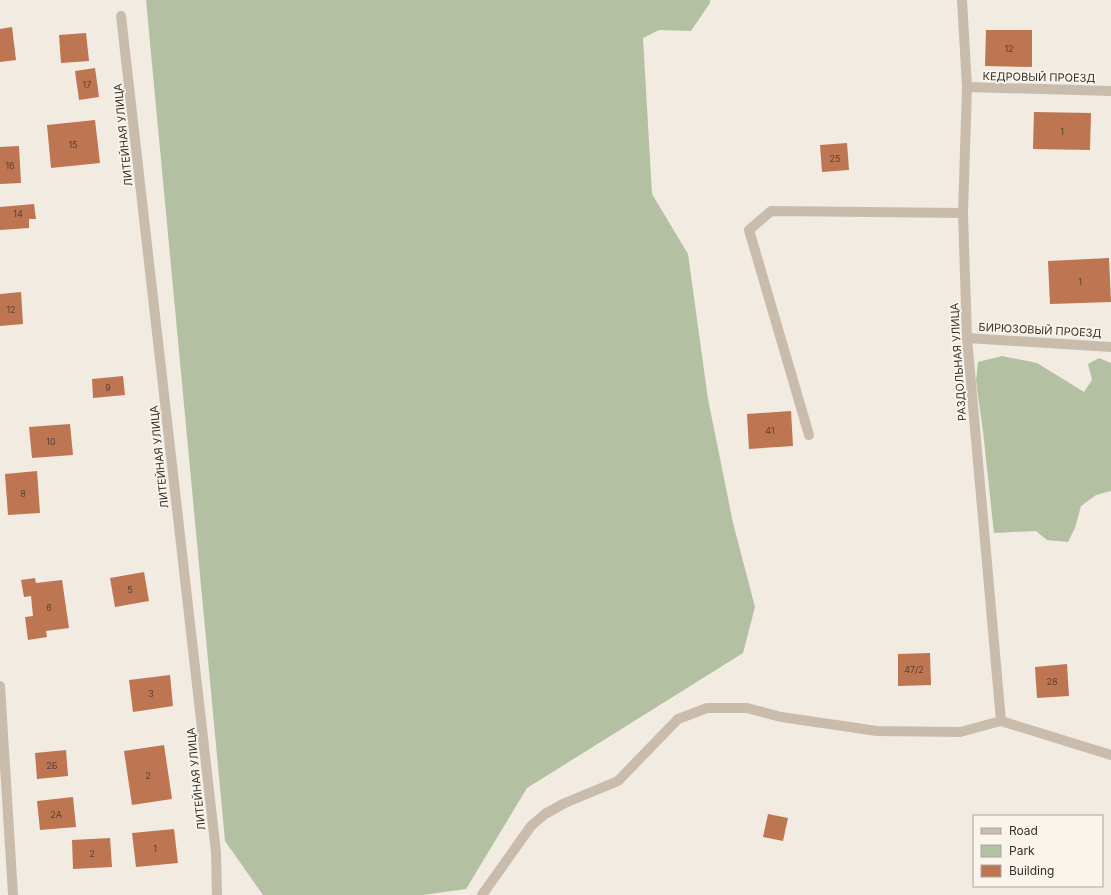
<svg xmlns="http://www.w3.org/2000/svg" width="1111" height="895" viewBox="0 0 1111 895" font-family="Inter,sans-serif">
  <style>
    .green { fill: #b3c0a1 }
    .building { fill: #be7552 }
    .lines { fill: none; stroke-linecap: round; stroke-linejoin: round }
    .minor { stroke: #cabcad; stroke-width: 10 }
    .labels { text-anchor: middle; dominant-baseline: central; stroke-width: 3.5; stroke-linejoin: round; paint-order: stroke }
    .number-label { font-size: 9px; fill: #5a4135 }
    .street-label { font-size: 11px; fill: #38302b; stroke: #f9f5ed }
  </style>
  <rect width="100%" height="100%" fill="#f2ebe1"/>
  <g class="green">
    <polygon points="146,0 710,0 710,3 691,31 659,30 643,38 652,194 688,254 708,399 733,523 755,607 743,653 527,788 466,889 423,895 263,895 225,841"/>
    <polygon points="1002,356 1037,363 1084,392 1092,380 1088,364 1099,358 1111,363 1111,491 1096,495 1081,506 1075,528 1068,542 1047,540 1036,531 994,533 983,431 976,381 978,362"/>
  </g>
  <g class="building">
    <polygon points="12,27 16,60 0,62 0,29"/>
    <polygon points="986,30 1032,30 1032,67 985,66"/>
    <polygon points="86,33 89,61 61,63 59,35"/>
    <polygon points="95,68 99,97 79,100 75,71"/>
    <polygon points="1034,112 1091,113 1090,150 1033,149"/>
    <polygon points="95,120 100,163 51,168 47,125"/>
    <polygon points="847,143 849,170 822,172 820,145"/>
    <polygon points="19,146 21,183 0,184 0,147"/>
    <polygon points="34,204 36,219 29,219 29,228 0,230 0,207"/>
    <polygon points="1109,258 1111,302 1050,304 1048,261"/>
    <polygon points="21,292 23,324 0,326 0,294"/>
    <polygon points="123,376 125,395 93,398 92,379"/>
    <polygon points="791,411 793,446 749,449 747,414"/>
    <polygon points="70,424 73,455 32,458 29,427"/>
    <polygon points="37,471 40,513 8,515 5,474"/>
    <polygon points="144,572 149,601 115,607 110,578"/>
    <polygon points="35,578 36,583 62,580 69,628 46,631 47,637 28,640 25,617 33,616 31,596 24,597 21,580"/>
    <polygon points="930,653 931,685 898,686 898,654"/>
    <polygon points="1067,664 1069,696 1037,698 1035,667"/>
    <polygon points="170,675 173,706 133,712 129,680"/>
    <polygon points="164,745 172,799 132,805 124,751"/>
    <polygon points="66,750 68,776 37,779 35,753"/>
    <polygon points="73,797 76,827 40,830 37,801"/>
    <polygon points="768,814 788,818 783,841 763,837"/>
    <polygon points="174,829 178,863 136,867 132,833"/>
    <polygon points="110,838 112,867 73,869 72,840"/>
  </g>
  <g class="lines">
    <g class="minor">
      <polyline points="962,0 967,87 963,213 967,338 1001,721"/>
      <polyline points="121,16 216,852 217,895"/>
      <polyline points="967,87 1111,91"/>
      <polyline points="967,338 1111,347"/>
      <polyline points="809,435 749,230 771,211 963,213"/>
      <polyline points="0,686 13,895"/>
      <polyline points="482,895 531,826 545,814 565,803 618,781 678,719 707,708 747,708 781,717 877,731 960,732 1001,721 1111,755"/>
    </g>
  </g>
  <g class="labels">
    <g class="number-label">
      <text x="1009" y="48">12</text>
      <text x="87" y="84">17</text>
      <text x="1062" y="131">1</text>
      <text x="73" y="144">15</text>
      <text x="835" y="158">25</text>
      <text x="10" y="165">16</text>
      <text x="18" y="213">14</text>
      <text x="1080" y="281">1</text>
      <text x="11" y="309">12</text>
      <text x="108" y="387">9</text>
      <text x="770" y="430">41</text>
      <text x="51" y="441">10</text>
      <text x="23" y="493">8</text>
      <text x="130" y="589">5</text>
      <text x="49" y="607">6</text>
      <text x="914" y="669">47/2</text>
      <text x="1052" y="681">28</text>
      <text x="151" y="693">3</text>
      <text x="52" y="765">2Б</text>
      <text x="148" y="775">2</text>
      <text x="56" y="814">2А</text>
      <text x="155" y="848">1</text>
      <text x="92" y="853">2</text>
    </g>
    <g class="street-label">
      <text transform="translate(1039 77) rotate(1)">КЕДРОВЫЙ ПРОЕЗД</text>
      <text transform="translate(123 135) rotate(-96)">ЛИТЕЙНАЯ УЛИЦА</text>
      <text transform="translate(1040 330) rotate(3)">БИРЮЗОВЫЙ ПРОЕЗД</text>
      <text transform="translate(958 362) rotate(-94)">РАЗДОЛЬНАЯ УЛИЦА</text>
      <text transform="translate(159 457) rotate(-96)">ЛИТЕЙНАЯ УЛИЦА</text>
      <text transform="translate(196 779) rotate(-96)">ЛИТЕЙНАЯ УЛИЦА</text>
    </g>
  </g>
  <rect x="973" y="815" width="130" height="72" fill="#f9f5ed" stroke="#aca69f"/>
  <rect x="981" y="828" width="20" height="6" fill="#cabcad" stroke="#aca69f"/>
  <text x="1009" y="835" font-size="12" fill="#38302b">Road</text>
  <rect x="981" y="845" width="20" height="12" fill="#b3c0a1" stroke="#aca69f"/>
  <text x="1009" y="855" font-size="12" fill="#38302b">Park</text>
  <rect x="981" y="865" width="20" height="12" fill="#be7552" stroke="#aca69f"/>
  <text x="1009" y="875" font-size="12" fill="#38302b">Building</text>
</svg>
